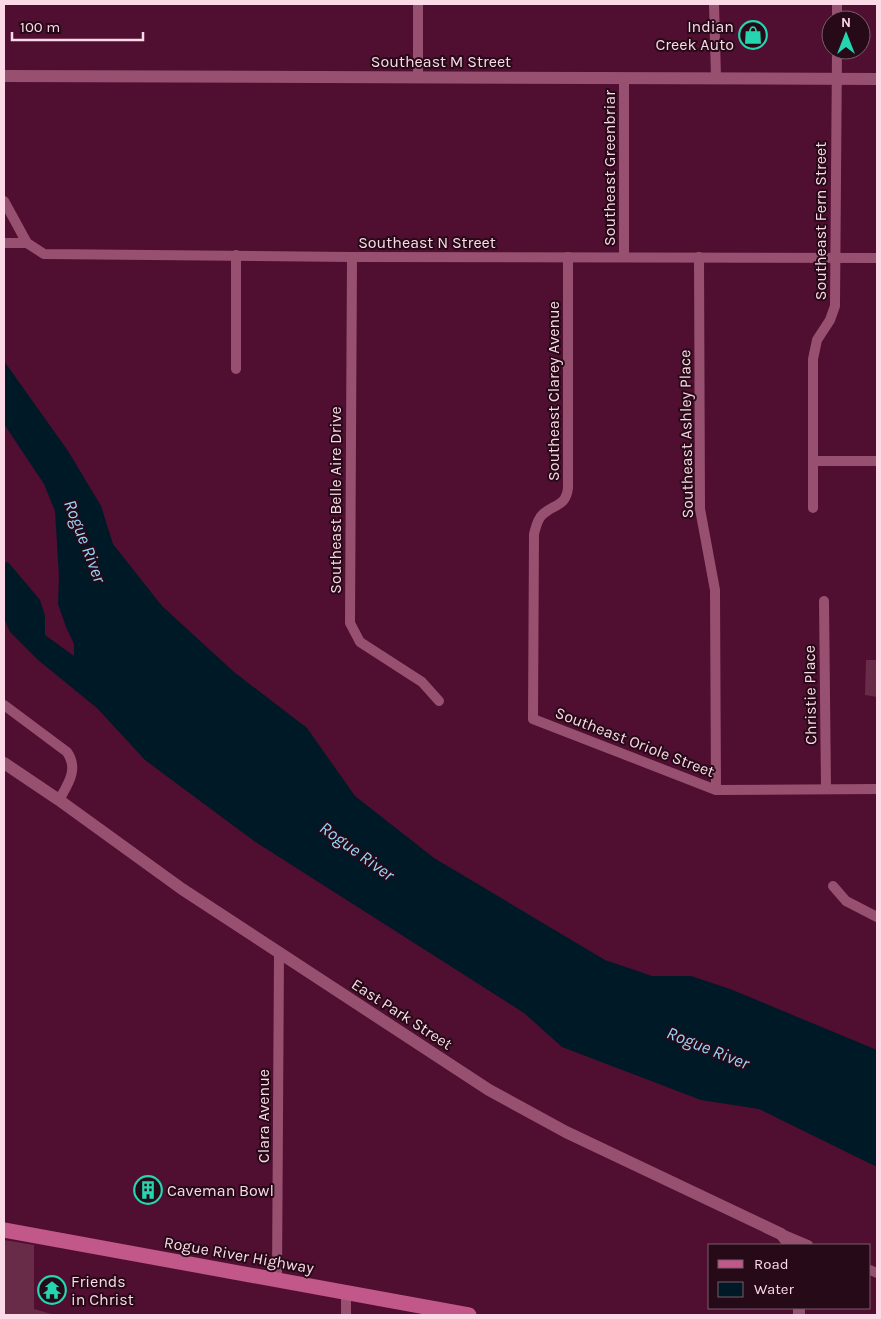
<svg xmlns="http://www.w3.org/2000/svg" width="881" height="1319" viewBox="0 0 881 1319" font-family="Karla,sans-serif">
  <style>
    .green { fill: #682c48 }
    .water { fill: #001927 }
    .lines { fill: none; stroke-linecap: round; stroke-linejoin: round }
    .minor { stroke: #985070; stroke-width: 10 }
    .tertiary { stroke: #985070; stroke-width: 12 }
    .primary { stroke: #c25789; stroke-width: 15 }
    .labels { text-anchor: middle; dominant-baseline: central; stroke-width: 4; stroke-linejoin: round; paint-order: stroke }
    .poi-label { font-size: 16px; fill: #fbd9e6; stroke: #260a17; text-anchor: start }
    .street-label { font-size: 16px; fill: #fbd9e6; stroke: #260a17 }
    .water-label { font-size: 18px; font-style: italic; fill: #95d6fa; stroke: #260a17 }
  </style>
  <rect width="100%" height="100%" fill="#500e31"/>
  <g class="green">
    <polygon points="866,660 877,660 877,697 865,695"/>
    <polygon points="4,1240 34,1245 34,1309 55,1315 4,1315"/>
  </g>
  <polygon class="water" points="4,361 68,451 101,506 113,544 162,606 234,672 307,728 355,796 434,858 605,960 652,976 691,976 730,989 877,1050 877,1167 759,1109 701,1100 562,1047 524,1013 254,841 145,760 97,708 38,660 10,632 4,618 4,563 8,562 40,600 45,616 45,635 74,656 74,644 66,627 58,604 59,576 55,511 44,484 4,424"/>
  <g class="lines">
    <g class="minor">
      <polyline points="714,4 716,78"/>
      <polyline points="837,20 837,4"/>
      <polyline points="418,77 418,4"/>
      <polyline points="4,201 27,243 44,254 352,257 877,258"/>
      <polyline points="4,243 27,243"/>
      <polyline points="236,255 236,369"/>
      <polyline points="352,257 350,623 360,642 422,682 439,701"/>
      <path d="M 568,257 L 568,488 C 566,507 553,504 542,515 C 537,520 536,527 534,534 L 533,719 L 716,790 L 877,789"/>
      <polyline points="624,257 624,78"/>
      <polyline points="699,257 700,509 715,590 716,790"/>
      <polyline points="813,461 877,461"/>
      <polyline points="813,508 813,359 817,340 830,320 835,306 837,50"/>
      <polyline points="824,601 826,789"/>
      <path d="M 4,705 L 67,752 C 79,769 68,784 59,800"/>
      <polyline points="833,886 846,901 877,917"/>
      <polyline points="782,1234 808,1245"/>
      <polyline points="870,1270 877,1273"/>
      <polyline points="277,1280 279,953"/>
      <polyline points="346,1293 346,1315"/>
    </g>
    <g class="tertiary">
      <polyline points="4,76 877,79"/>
      <polyline points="4,763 59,800 182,889 489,1090 566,1132 781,1234 790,1245"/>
      <polyline points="799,1315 799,1308"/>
    </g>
    <polyline class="primary" points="4,1230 469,1315"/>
  </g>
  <defs>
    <symbol id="shop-ring" viewBox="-11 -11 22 22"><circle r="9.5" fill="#260a17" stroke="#24d5af" stroke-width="1.5"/><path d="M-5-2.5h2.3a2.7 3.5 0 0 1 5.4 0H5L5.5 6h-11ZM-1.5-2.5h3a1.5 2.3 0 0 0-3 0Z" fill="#24d5af"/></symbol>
    <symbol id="building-ring" viewBox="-11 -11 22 22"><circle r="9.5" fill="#260a17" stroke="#24d5af" stroke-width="1.5"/><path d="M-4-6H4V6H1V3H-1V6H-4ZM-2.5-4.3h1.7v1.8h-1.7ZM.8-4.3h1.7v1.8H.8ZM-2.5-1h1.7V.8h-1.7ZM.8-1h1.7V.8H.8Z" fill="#24d5af"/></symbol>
    <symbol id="temple-ring" viewBox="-11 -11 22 22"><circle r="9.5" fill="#260a17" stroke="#24d5af" stroke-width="1.5"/><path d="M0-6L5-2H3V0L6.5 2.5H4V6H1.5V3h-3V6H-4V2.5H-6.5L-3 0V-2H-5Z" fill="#24d5af"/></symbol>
  </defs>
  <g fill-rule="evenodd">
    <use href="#shop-ring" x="737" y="19" width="32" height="32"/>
    <use href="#building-ring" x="132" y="1174" width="32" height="32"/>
    <use href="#temple-ring" x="36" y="1274" width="32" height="32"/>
  </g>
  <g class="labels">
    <g class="poi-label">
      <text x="734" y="26" text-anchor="end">Indian<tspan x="734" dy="18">Creek Auto</tspan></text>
      <text x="167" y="1190">Caveman Bowl</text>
      <text x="71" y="1281">Friends<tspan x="71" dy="18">in Christ</tspan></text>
    </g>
    <g class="street-label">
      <text x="441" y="61">Southeast M Street</text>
      <text transform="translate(609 168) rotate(-90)">Southeast Greenbriar</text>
      <text transform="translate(820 221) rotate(-90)">Southeast Fern Street</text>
      <text x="427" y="242">Southeast N Street</text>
      <text transform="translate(553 391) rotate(-90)">Southeast Clarey Avenue</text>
      <text transform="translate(686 434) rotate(-91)">Southeast Ashley Place</text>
      <text transform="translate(335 500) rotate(-90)">Southeast Belle Aire Drive</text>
      <text transform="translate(810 695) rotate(-91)">Christie Place</text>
      <text transform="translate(635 742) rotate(21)">Southeast Oriole Street</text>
      <text transform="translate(402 1014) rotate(33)">East Park Street</text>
      <text transform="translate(263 1116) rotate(-90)">Clara Avenue</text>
      <text transform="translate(239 1255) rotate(10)">Rogue River Highway</text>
    </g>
    <g class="water-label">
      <text transform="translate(85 541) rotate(69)">Rogue River</text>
      <text transform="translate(357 851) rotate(36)">Rogue River</text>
      <text transform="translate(708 1048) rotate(22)">Rogue River</text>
    </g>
  </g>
  <rect width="881" height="1319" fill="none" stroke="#fbd9e6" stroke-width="10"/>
  <rect x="708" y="1244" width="162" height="65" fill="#260a17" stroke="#7b5d6a"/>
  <rect x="718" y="1260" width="25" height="8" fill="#c25789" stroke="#7b5d6a"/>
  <text x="754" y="1269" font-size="15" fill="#fbd9e6">Road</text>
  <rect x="718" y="1282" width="25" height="15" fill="#001927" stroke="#7b5d6a"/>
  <text x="754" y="1294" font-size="15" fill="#fbd9e6">Water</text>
  <g transform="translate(846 35)"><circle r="24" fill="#260a17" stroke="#7b5d6a"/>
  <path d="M0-4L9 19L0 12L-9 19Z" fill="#24d5af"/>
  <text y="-8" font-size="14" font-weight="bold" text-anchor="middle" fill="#fbd9e6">N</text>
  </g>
  <path d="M12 32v8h131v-8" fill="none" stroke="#fbd9e6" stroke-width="2.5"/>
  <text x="20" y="32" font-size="15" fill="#fbd9e6" stroke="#260a17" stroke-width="4" paint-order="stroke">100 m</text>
</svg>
